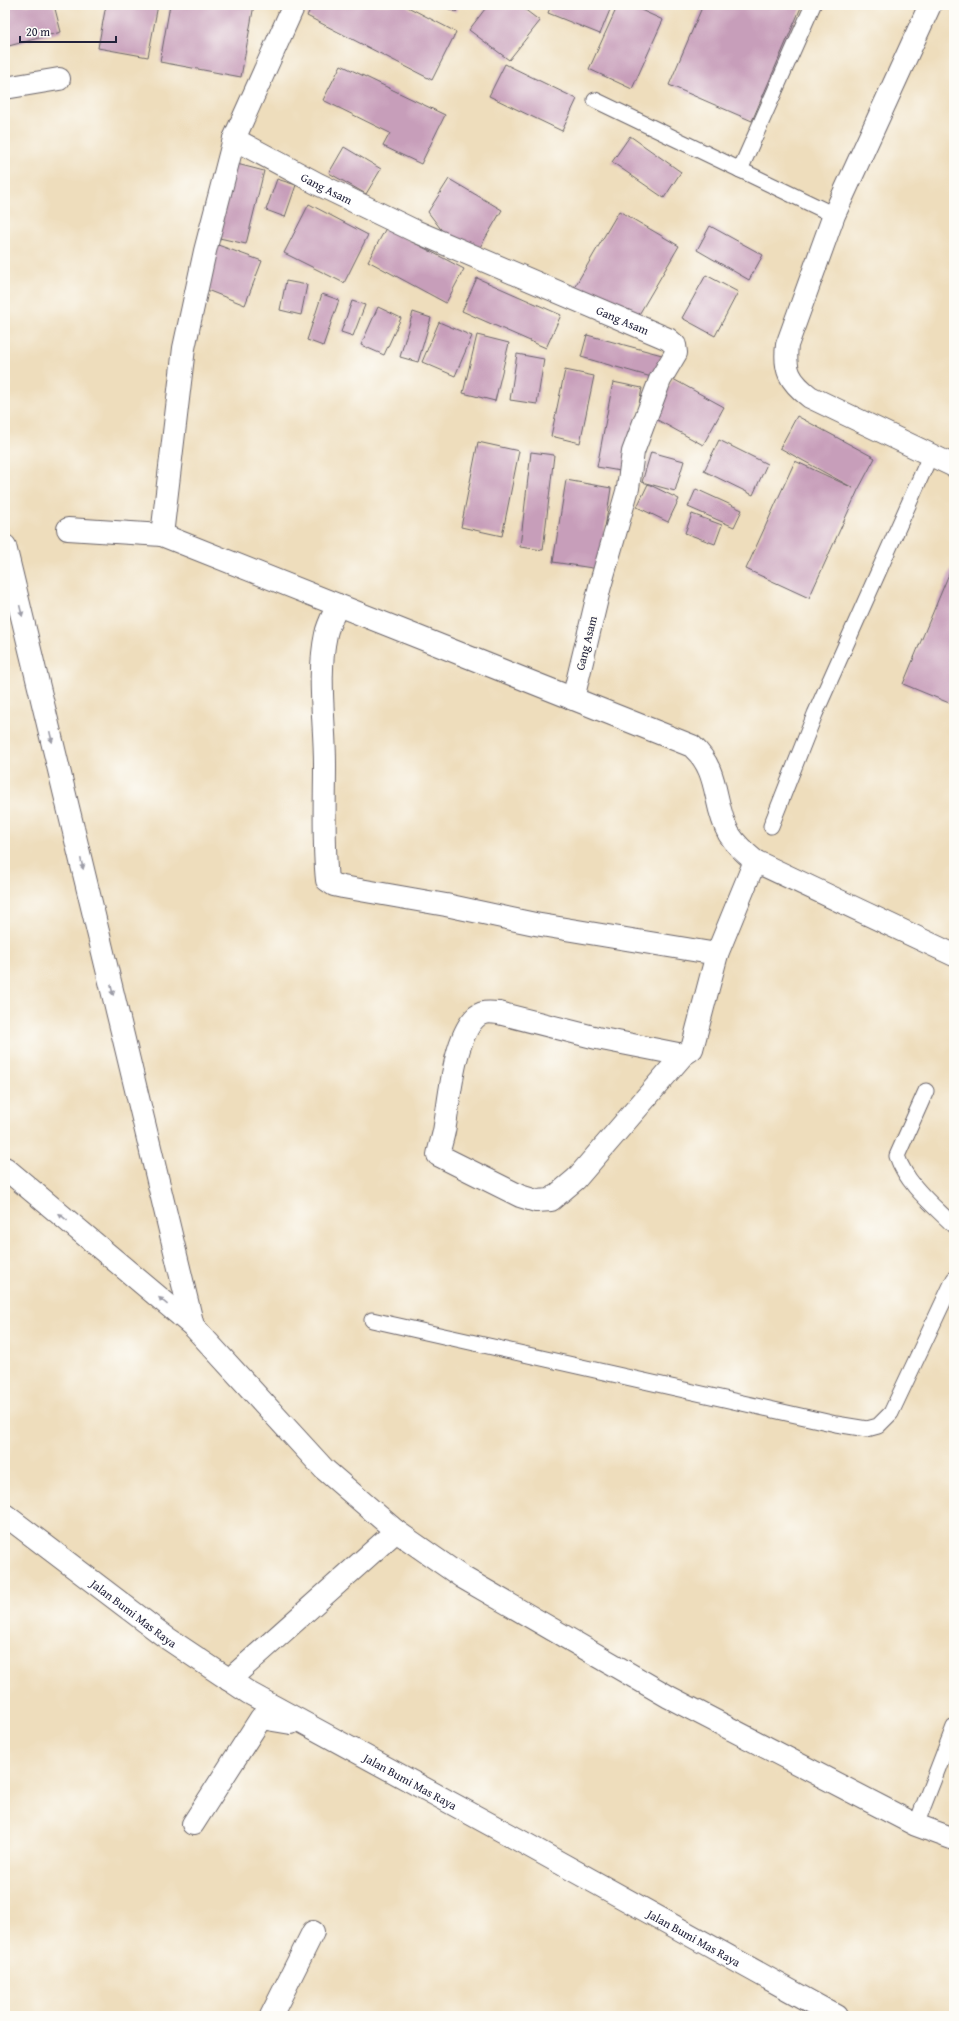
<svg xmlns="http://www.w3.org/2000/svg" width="959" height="2021" viewBox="0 0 959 2021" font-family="'Gentium Book Plus',serif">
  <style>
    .building { fill: #c79eba }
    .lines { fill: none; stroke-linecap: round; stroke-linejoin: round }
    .service-casing { stroke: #696368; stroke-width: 17 }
    .minor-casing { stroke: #696368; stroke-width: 24 }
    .service { stroke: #fff; stroke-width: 15 }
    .minor { stroke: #fff; stroke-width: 22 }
    .oneway { fill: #9c9ca7 }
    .labels { text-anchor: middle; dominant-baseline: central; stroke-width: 3; stroke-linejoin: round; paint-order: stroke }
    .street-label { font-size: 12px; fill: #22223b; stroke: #fdfcf7 }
  </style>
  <rect width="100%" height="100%" fill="#fdfcf7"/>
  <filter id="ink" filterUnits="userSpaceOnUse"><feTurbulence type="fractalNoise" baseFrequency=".025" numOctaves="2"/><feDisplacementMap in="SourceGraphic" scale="8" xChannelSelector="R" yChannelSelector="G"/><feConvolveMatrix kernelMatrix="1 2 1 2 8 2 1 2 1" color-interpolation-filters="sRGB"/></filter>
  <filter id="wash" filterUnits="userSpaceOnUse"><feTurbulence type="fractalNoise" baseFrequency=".012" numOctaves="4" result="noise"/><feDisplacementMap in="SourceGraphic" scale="16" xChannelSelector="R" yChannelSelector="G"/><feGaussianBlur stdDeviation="0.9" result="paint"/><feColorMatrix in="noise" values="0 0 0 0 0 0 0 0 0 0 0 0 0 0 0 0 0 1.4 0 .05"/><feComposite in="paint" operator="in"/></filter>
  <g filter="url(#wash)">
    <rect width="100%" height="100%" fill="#eeddbc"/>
    <g id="blocks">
      <g class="building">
        <polygon points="5,5 54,5 61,32 5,47"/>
        <polygon points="106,5 158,5 148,57 98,48"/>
        <polygon points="170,5 254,5 241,77 160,62"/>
        <polygon points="312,5 404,5 456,32 432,80 307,16"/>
        <polygon points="440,5 459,5 456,12"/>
        <polygon points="488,5 519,5 540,21 509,60 469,30"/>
        <polygon points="551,5 612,5 600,34 548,13"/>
        <polygon points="618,5 630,5 663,20 632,89 589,69"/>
        <polygon points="703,5 802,5 752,121 669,85"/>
        <polygon points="505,64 577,99 562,131 489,96"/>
        <polygon points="341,65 445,115 421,164 383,146 390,133 323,100"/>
        <polygon points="630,136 681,172 664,198 612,162"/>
        <polygon points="344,147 381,169 366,194 329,173"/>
        <polygon points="233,163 264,171 246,244 215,237"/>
        <polygon points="277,179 296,185 285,217 266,210"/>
        <polygon points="449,179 502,210 476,254 449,240 428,212"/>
        <polygon points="309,204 368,235 344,283 284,253"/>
        <polygon points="619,211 679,246 634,323 574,288"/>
        <polygon points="710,226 763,255 749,280 697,250"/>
        <polygon points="386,228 464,269 446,303 368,261"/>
        <polygon points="218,245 262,261 245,305 202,288"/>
        <polygon points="706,275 738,292 715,336 682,318"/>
        <polygon points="477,278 561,315 546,348 462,311"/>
        <polygon points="286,281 307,285 301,315 280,310"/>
        <polygon points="322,294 339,300 323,346 307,340"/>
        <polygon points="352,301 365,305 353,336 341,332"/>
        <polygon points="378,307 401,318 384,355 361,345"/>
        <polygon points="413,312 431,318 418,362 400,357"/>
        <polygon points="439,322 472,336 455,376 422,362"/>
        <polygon points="477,335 509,343 495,401 463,393"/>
        <polygon points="587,335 662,355 655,378 581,357"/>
        <polygon points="517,354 544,359 537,404 510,400"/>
        <polygon points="565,370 594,376 580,443 551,436"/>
        <polygon points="673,379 724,407 703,445 652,417"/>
        <polygon points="613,382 642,388 626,472 597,467"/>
        <polygon points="797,416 875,458 858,490 809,598 746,569 795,461 853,488 780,448"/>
        <polygon points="719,440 767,464 753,495 704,471"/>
        <polygon points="478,442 519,451 502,536 461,527"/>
        <polygon points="531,452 554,455 543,550 520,547"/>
        <polygon points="651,452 684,461 675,491 642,482"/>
        <polygon points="566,480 611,488 599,569 553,562"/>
        <polygon points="648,484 679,499 668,522 637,507"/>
        <polygon points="696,489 742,510 734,527 688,507"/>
        <polygon points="692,514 722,525 715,544 685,533"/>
        <polygon points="954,562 954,705 903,684"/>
      </g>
    </g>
  </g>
  <g filter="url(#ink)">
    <use href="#blocks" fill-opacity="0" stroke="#696368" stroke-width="1"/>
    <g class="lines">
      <defs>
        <g id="service">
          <polyline points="595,100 834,215"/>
          <polyline points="740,170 813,5"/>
          <polyline points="771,826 815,714 930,456"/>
          <path d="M 926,1091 L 897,1156 C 907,1185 933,1205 954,1226"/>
          <polyline points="372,1320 836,1424 867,1429 878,1426 891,1413 954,1279"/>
          <polyline points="916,1825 954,1727"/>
        </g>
        <g id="minor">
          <path d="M 930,5 L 834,215 L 787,345 C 784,370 789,381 810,397 L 954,466"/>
          <polyline points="5,88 59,79"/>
          <path id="s1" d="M 234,139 L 318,184 L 415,231 L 668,339 L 675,345 L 676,353 L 660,380 L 633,452 L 628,488 L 600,586 L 573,699"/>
          <path d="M 68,529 L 162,535 L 692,746 C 721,772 712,803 729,834 C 736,845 745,853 755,861 L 954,955"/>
          <polyline points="162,535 184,348 205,251 234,139 294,5"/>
          <polyline points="5,546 193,1326"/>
          <path d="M 338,605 C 334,614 328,624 326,634 C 317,676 325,721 325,764 C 325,802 323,843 327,880 L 334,885 L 343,887 L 446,905 L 535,924 L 717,954"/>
          <path d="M 683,1055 L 576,1179 L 551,1200 L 536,1201 L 520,1196 L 438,1155 C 440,1145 444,1135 445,1125 C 450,1096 454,1041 474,1019 C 481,1011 489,1012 499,1013 L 597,1038 L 683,1055 L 692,1049 L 717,954 L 755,861"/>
          <polyline points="5,1168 193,1326 324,1469 396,1531 462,1577 669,1697 916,1825 954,1839"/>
          <path id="s2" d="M 5,1515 L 167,1638 L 249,1693 L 506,1833 L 836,2016"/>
          <polyline points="229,1680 396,1531"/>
          <polyline points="193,1824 261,1718 291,1723"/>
          <polyline points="271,2016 313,1932"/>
        </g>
      </defs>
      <use href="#service" class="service-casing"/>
      <use href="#minor" class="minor-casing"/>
      <use href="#service" class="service"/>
      <use href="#minor" class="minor"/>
    </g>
    <defs><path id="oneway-solid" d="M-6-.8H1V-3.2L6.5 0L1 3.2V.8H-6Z"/></defs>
    <g class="oneway">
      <use href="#oneway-solid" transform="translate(21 611) rotate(76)"/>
      <use href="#oneway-solid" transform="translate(51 737) rotate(77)"/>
      <use href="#oneway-solid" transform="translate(82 864) rotate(77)"/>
      <use href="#oneway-solid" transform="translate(112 990) rotate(77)"/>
      <use href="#oneway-solid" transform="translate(63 1217) rotate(-140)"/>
      <use href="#oneway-solid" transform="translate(163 1301) rotate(-140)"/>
    </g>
  </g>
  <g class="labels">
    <g class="street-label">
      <text stroke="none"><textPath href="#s1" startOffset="105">Gang Asam</textPath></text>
      <text stroke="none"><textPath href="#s1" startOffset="429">Gang Asam</textPath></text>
      <text transform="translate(586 643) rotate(-76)">Gang Asam</text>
      <text stroke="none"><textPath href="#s2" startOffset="162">Jalan Bumi Mas Raya</textPath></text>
      <text stroke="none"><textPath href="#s2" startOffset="486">Jalan Bumi Mas Raya</textPath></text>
      <text stroke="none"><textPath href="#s2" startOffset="810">Jalan Bumi Mas Raya</textPath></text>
    </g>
  </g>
  <rect width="959" height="2021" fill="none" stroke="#fdfcf7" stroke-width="20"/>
  <path d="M20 36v6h96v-6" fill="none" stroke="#22223b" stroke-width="2"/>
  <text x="26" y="36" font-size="12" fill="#22223b" stroke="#fdfcf7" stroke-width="3" paint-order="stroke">20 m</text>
</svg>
